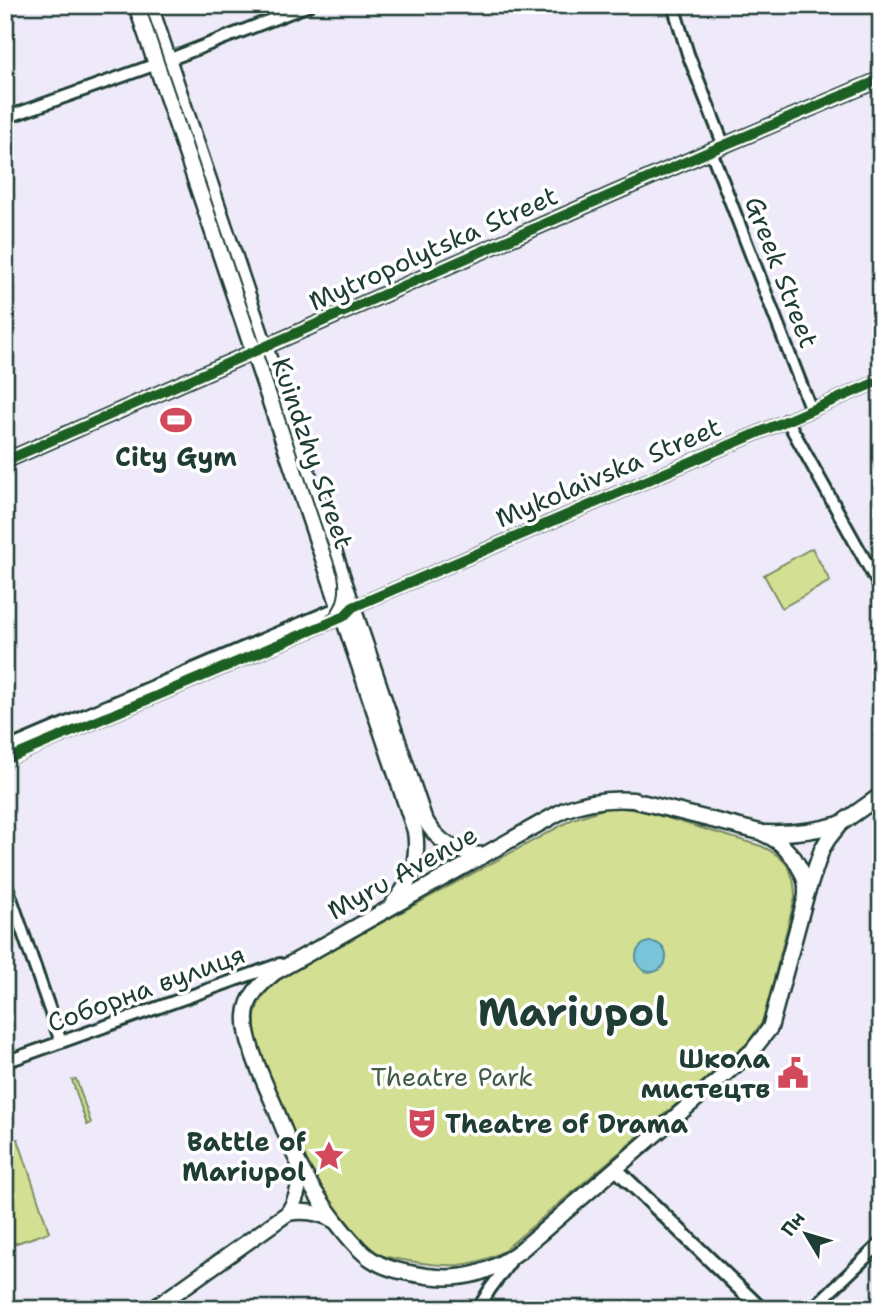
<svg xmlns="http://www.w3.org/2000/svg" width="886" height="1314" viewBox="0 0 886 1314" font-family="'Shantell Sans',sans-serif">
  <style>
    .green { fill: #d3df92; stroke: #798e63; stroke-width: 2 }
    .water { fill: #7ac4da; stroke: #568e98; stroke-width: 2 }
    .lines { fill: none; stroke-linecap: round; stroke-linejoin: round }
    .minor-casing { stroke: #1f3d34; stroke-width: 16 }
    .tertiary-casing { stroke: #1f3d34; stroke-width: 18 }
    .secondary-casing { stroke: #1f3d34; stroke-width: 19 }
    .minor { stroke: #fff; stroke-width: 10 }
    .tertiary { stroke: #fff; stroke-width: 12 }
    .secondary { stroke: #fff; stroke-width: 14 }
    .tram { stroke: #1f3d34; stroke-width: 2 }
    .cycleway-casing { stroke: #fff; stroke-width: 15 }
    .cycleway { stroke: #1b5e20; stroke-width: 10 }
    .labels { text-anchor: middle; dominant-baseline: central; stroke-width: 7; stroke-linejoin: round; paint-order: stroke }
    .street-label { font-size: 26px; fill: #1f3d34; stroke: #fff }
    .poi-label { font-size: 26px; font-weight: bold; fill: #1f3d34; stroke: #fff; text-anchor: end }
    .park-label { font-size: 26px; fill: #435d47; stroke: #fff }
    .town-label { font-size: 40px; font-weight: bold; fill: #1f3d34; stroke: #fff }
  </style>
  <rect width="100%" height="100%" fill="#eeeaf9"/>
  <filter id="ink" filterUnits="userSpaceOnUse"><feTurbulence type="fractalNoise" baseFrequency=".0143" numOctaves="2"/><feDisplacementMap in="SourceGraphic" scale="14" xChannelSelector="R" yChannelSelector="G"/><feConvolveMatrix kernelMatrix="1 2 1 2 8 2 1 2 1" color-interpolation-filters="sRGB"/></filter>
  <g filter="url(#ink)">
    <g class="green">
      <polygon points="812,548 830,581 782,608 764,575"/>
      <path d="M 617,807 L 644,811 L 761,846 C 786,857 795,870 795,898 L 765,1013 L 761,1024 L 746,1045 L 502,1252 C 470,1269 444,1267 409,1261 C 397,1259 384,1258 373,1252 C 363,1246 355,1235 348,1225 C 332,1204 315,1183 303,1159 C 293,1138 285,1116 276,1095 C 266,1071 253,1044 255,1018 C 256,997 273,984 289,973 L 573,819 L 603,809 Z"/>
      <polygon points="76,1079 91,1123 87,1125 72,1080"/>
      <polygon points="18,1139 49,1232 5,1247 5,1143"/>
    </g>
    <circle class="water" cx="651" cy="957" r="15"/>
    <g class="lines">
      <defs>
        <g id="minor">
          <polyline points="673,5 688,54 724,146"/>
          <polyline points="5,118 168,60 309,5"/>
          <polyline points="711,151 811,410"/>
          <polyline points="787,420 881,589"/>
          <polyline points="5,749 339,607 346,607"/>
          <polyline points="5,760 343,617 353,607 881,380"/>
          <polyline points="5,881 61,1042"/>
          <polyline points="5,1062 280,964"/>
          <polyline points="478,1309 490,1289 510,1262"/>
          <polyline points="812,1309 881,1243"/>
        </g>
        <g id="tertiary">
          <polyline points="5,461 708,152 881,79"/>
          <polyline points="616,1169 761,1309"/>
        </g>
        <g id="secondary">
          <path d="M 136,5 L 415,831 C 419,858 412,882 394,902"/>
          <path d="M 150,5 L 424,818 C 437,842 456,854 483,855"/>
          <path d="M 766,833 C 792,834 815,831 840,824"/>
          <path d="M 806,896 L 806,885 L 803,874 L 794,858 L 781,844 L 772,838 L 760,832 L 633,800 C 608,798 587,801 564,810 L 274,973 C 260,985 247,996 246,1016 C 244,1041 265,1083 275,1107 C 283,1127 290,1147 300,1166 C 311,1188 326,1209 341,1228 C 350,1239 359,1251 371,1259 C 387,1270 408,1273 427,1276 C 464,1281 491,1273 521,1250 L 752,1051 L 770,1028 L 806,896 L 822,849 L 828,839 L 840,824 L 881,795"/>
          <path d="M 288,1213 C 305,1210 320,1212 335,1221"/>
          <path d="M 153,1309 L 288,1213 C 298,1198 301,1184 299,1167"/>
        </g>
      </defs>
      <use href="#minor" class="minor-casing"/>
      <use href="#tertiary" class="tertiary-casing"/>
      <use href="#secondary" class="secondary-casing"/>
      <use href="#minor" class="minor"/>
      <use href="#tertiary" class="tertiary"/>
      <use href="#secondary" class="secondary"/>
      <path class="tram" d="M 5,756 L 318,623 C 337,612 342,596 338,575 L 145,5"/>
      <defs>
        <g id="cycleway">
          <polyline points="5,461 708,152 881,79"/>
          <polyline points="5,760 343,617 353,607 881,380"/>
        </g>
      </defs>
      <use href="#cycleway" class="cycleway-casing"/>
      <use href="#cycleway" class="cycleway"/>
    </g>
  </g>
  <defs>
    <symbol id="stadium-bare" viewBox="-9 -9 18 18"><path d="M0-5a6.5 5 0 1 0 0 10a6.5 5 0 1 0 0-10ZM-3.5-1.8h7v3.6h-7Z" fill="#d1495b" stroke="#fff" stroke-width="2.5" paint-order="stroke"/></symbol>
    <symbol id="civic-bare" viewBox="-9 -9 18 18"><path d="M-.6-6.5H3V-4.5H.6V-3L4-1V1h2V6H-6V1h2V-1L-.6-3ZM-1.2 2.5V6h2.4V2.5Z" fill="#d1495b" stroke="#fff" stroke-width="2.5" paint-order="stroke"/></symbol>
    <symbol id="theatre-bare" viewBox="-9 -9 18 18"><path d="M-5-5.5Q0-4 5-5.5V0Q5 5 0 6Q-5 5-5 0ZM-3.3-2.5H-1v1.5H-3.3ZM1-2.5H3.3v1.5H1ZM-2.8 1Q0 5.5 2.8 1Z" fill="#d1495b" stroke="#fff" stroke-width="2.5" paint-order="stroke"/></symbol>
    <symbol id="sight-bare" viewBox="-9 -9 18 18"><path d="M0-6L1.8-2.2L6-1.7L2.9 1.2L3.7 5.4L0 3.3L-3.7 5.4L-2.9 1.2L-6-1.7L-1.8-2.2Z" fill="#d1495b" stroke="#fff" stroke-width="2.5" paint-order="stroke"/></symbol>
  </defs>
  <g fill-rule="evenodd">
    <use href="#stadium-bare" x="154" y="398" width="44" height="44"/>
    <use href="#civic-bare" x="771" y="1051" width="44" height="44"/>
    <use href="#theatre-bare" x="400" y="1101" width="44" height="44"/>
    <use href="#sight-bare" x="307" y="1134" width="44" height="44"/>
  </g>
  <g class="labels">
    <g class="street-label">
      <text transform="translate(433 248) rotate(-24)">Mytropolytska Street</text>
      <text transform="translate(782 272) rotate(69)">Greek Street</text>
      <text transform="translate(313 453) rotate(71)">Kuindzhy Street</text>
      <text transform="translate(608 472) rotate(-23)">Mykolaivska Street</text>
      <text transform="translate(402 872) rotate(-29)">Myru Avenue</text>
      <text transform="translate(146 988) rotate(-20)">Соборна вулиця</text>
    </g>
    <g class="poi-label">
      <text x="176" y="456" text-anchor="middle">City Gym</text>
      <text x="770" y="1058">Школа<tspan x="770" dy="30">мистецтв</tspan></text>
      <text x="445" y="1123" text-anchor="start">Theatre of Drama</text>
      <text x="306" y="1141">Battle of<tspan x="306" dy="30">Mariupol</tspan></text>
    </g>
    <g class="park-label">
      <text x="452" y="1076">Theatre Park</text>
    </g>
    <g class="town-label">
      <text x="573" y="1012">Mariupol</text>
    </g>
  </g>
  <rect width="886" height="1314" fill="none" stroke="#fff" stroke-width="28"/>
  <rect x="14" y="14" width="858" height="1286" fill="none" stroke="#1f3d34" stroke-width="2.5" filter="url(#ink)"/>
  <g transform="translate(806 1234) rotate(308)" stroke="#ffffff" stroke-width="5" paint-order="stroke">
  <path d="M0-5L12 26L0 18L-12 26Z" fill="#1f3d34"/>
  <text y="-10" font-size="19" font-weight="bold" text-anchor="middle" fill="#1f3d34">Пн</text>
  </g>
</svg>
